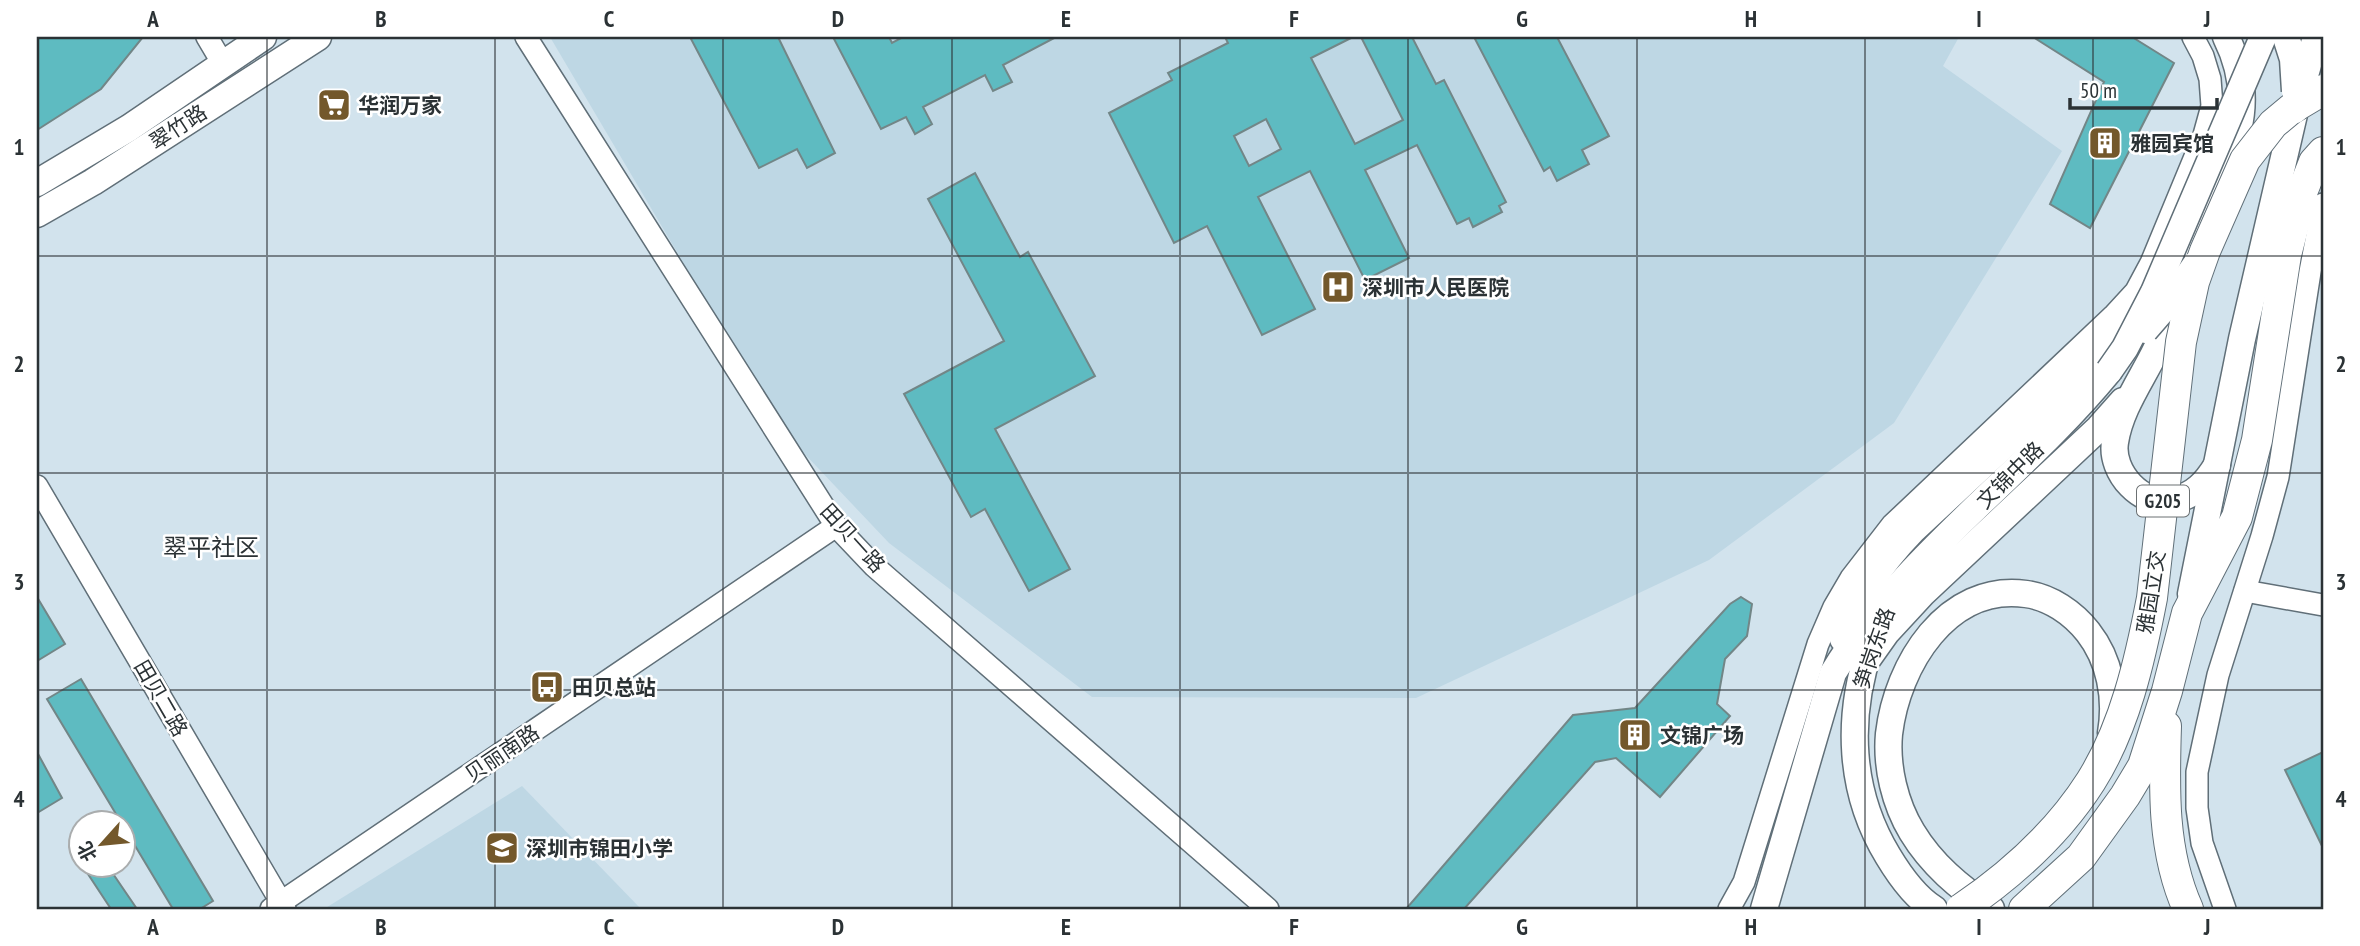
<svg xmlns="http://www.w3.org/2000/svg" width="2360" height="946" viewBox="0 0 2360 946" font-family="'PT Sans Narrow','Noto Sans SC',sans-serif">
  <style>
    .built { fill: #bed7e4 }
    .building { fill: #5ebbc1; stroke: #728687; stroke-width: 2; fill-rule: evenodd }
    .lines { fill: none; stroke-linecap: round; stroke-linejoin: round }
    .minor-casing { stroke: #606f78; stroke-width: 24 }
    .major-casing { stroke: #606f78; stroke-width: 29 }
    .highway-casing { stroke: #606f78; stroke-width: 32 }
    .minor { stroke: #fff; stroke-width: 21 }
    .major { stroke: #fff; stroke-width: 26 }
    .highway { stroke: #fff; stroke-width: 30 }
    .major-bridge-casing { stroke: #606f78; stroke-width: 29; stroke-linecap: butt }
    .highway-bridge-casing { stroke: #606f78; stroke-width: 32; stroke-linecap: butt }
    .major-bridge { stroke: #fff; stroke-width: 26 }
    .highway-bridge { stroke: #fff; stroke-width: 30 }
    .grid { fill: none; stroke: #2b3235; stroke-width: 2; stroke-opacity: 0.55 }
    .labels { text-anchor: middle; dominant-baseline: central; stroke-width: 5; stroke-linejoin: round; paint-order: stroke }
    .shield { fill: #fff; stroke: #6b7072; stroke-width: 2 }
    .shield-label { font-size: 19px; font-weight: bold; fill: #2b3235 }
    .poi-label { font-size: 21px; font-weight: bold; fill: #2b3235; stroke: #fff; text-anchor: start }
    .street-label { font-size: 21px; fill: #2b3235; stroke: #fff }
    .quarter-label { font-size: 24px; fill: #2b3235; stroke: #fff }
    .neatline { fill: none; stroke: #2b3235; stroke-width: 2.5 }
    .grid-label { font-size: 23px; text-anchor: middle; font-weight: bold; fill: #2b3235 }
  </style>
  <rect width="100%" height="100%" fill="#d2e3ed"/>
  <g class="built">
    <polygon points="550,37 1959,37 1943,66 2062,151 1894,423 1709,560 1416,698 1092,697 889,543 782,430"/>
    <polygon points="522,786 641,909 324,909"/>
  </g>
  <g class="building">
    <polygon points="37,37 143,37 101,89 37,130"/>
    <polygon points="690,37 778,37 835,153 807,168 797,149 759,168"/>
    <polygon points="833,37 889,37 892,43 903,37 1056,37 1003,65 1012,82 993,91 985,75 923,107 932,124 915,134 906,117 881,129"/>
    <path d="M 1225,37 L 1353,37 L 1311,58 L 1355,144 L 1403,120 L 1361,37 L 1412,37 L 1436,84 L 1444,80 L 1506,202 L 1499,206 L 1502,212 L 1473,227 L 1469,218 L 1457,224 L 1417,145 L 1365,170 L 1409,258 L 1365,280 L 1310,171 L 1258,197 L 1315,309 L 1262,335 L 1207,226 L 1174,243 L 1109,113 L 1172,80 L 1168,73 L 1228,43 ZM 1266,119 L 1281,149 L 1249,166 L 1234,136 Z"/>
    <polygon points="1474,37 1557,37 1609,136 1582,150 1589,164 1557,181 1550,167 1544,171"/>
    <polygon points="2033,37 2132,37 2174,63 2090,228 2050,204 2104,82"/>
    <polygon points="975,173 1020,257 1028,252 1095,376 995,429 1070,569 1029,591 985,509 971,517 904,394 1004,341 928,199"/>
    <polygon points="37,597 65,644 37,661"/>
    <polygon points="1741,597 1752,604 1747,636 1725,659 1717,704 1730,716 1660,797 1616,758 1595,762 1464,909 1406,909 1573,715 1635,708 1730,604"/>
    <polygon points="81,679 213,901 200,909 173,909 47,699"/>
    <polygon points="37,752 62,798 37,813"/>
    <polygon points="2323,752 2323,848 2285,770"/>
    <polygon points="82,865 107,865 137,909 111,909"/>
  </g>
  <g class="lines">
    <defs>
      <g id="minor">
        <polyline points="207,37 223,64"/>
        <polyline points="526,37 836,526 874,566 1268,909"/>
        <polyline points="37,486 285,909"/>
        <polyline points="2245,591 2323,605"/>
        <polyline points="271,909 836,526"/>
        <polyline points="1729,909 1744,882 1818,644 1834,607 1851,578 1892,525 2113,316 2136,291 2151,263 2204,135 2212,106 2210,79 2203,56 2193,37"/>
        <polyline points="2225,909 2202,843 2197,808 2197,772 2218,675 2262,536 2278,477 2310,272 2323,204"/>
      </g>
      <g id="major">
        <polyline points="37,183 129,128 263,37"/>
        <polyline points="37,214 93,182 318,37"/>
        <path d="M 2217,465 C 2206,483 2195,495 2174,500 C 2142,508 2110,472 2115,442 C 2120,409 2142,379 2156,350 C 2170,319 2178,286 2189,254 C 2203,212 2223,172 2238,130 C 2246,97 2241,67 2226,37"/>
        <polyline points="2191,594 2242,339 2295,110"/>
        <path d="M 1843,639 C 1856,597 1883,561 1913,530 L 2135,323"/>
        <path d="M 1870,647 C 1846,718 1849,792 1888,856 C 1900,876 1915,897 1934,909"/>
        <polyline points="1864,664 1886,633 1923,593 2099,428 2123,401"/>
        <path d="M 1764,909 L 1833,673 C 1905,555 2022,477 2109,371"/>
        <path d="M 1991,909 C 1959,887 1932,865 1912,832 C 1895,804 1886,767 1889,734 C 1897,665 1947,583 2026,594 C 2050,597 2073,613 2088,632 C 2110,660 2117,698 2111,733"/>
      </g>
      <g id="highway">
        <path d="M 2166,726 C 2164,788 2162,851 2188,909"/>
        <polyline points="2024,909 2081,857 2125,796 2143,766 2167,691 2187,613 2237,517 2257,440 2286,255 2303,190 2314,162 2323,152"/>
      </g>
    </defs>
    <use href="#minor" class="minor-casing"/>
    <use href="#major" class="major-casing"/>
    <use href="#highway" class="highway-casing"/>
    <use href="#minor" class="minor"/>
    <use href="#major" class="major"/>
    <use href="#highway" class="highway"/>
    <defs>
      <g id="major-bridge">
        <polyline points="2286,37 2293,59 2295,91"/>
        <polyline points="2295,110 2316,37"/>
        <polyline points="2145,330 2172,299 2196,264"/>
        <polyline points="2109,371 2125,348 2154,292 2263,37"/>
      </g>
      <path id="highway-bridge" d="M 1961,909 C 2011,875 2058,833 2091,781 C 2125,727 2140,660 2152,598 L 2181,342 L 2194,282 L 2205,251 L 2245,160 L 2273,124 L 2291,109 L 2323,90"/>
    </defs>
    <use href="#major-bridge" class="major-bridge-casing"/>
    <use href="#highway-bridge" class="highway-bridge-casing"/>
    <use href="#major-bridge" class="major-bridge"/>
    <use href="#highway-bridge" class="highway-bridge"/>
  </g>
  <path class="grid" d="M 267,37 L 267,909M 495,37 L 495,909M 723,37 L 723,909M 952,37 L 952,909M 1180,37 L 1180,909M 1408,37 L 1408,909M 1637,37 L 1637,909M 1865,37 L 1865,909M 2093,37 L 2093,909M 37,256 L 2323,256M 37,473 L 2323,473M 37,690 L 2323,690"/>
  <defs>
    <symbol id="supermarket-square" viewBox="-11 -11 22 22"><rect x="-9" y="-9" width="18" height="18" rx="4" fill="#73582b" stroke="#fff"/><path d="M-6-5.5h2.5l.6 2H6L4.5 2H-2.5L-4.4-4H-6ZM-1.5 3.2a1.3 1.3 0 1 0 .1 0ZM3 3.2a1.3 1.3 0 1 0 .1 0Z" fill="#fff"/></symbol>
    <symbol id="building-square" viewBox="-11 -11 22 22"><rect x="-9" y="-9" width="18" height="18" rx="4" fill="#73582b" stroke="#fff"/><path d="M-4-6H4V6H1V3H-1V6H-4ZM-2.5-4.3h1.7v1.8h-1.7ZM.8-4.3h1.7v1.8H.8ZM-2.5-1h1.7V.8h-1.7ZM.8-1h1.7V.8H.8Z" fill="#fff"/></symbol>
    <symbol id="hospital-square" viewBox="-11 -11 22 22"><rect x="-9" y="-9" width="18" height="18" rx="4" fill="#73582b" stroke="#fff"/><path d="M-5-5h3v3.5h4V-5h3V5h-3V1.5h-4V5h-3Z" fill="#fff"/></symbol>
    <symbol id="bus-square" viewBox="-11 -11 22 22"><rect x="-9" y="-9" width="18" height="18" rx="4" fill="#73582b" stroke="#fff"/><path d="M-5-6H5V4H4V6H2V4H-2V6H-4V4H-5ZM-3.5-4V0h7V-4ZM-3.5 1.2v1.5H-2V1.2ZM2 1.2v1.5H3.5V1.2Z" fill="#fff"/></symbol>
    <symbol id="school-square" viewBox="-11 -11 22 22"><rect x="-9" y="-9" width="18" height="18" rx="4" fill="#73582b" stroke="#fff"/><path d="M0-5L7-2L0 1L-7-2ZM-4 1L0 2.5L4 1V4Q0 6-4 4Z" fill="#fff"/></symbol>
  </defs>
  <g fill-rule="evenodd">
    <use href="#supermarket-square" x="315" y="86" width="38" height="38"/>
    <use href="#building-square" x="2086" y="124" width="38" height="38"/>
    <use href="#hospital-square" x="1319" y="268" width="38" height="38"/>
    <use href="#bus-square" x="528" y="668" width="38" height="38"/>
    <use href="#building-square" x="1616" y="716" width="38" height="38"/>
    <use href="#school-square" x="483" y="829" width="38" height="38"/>
  </g>
  <g class="labels">
    <rect class="shield" x="2137" y="485.5" width="52" height="31" rx="5"/>
    <g class="shield-label">
      <text x="2163" y="501">G205</text>
    </g>
    <g class="poi-label">
      <text x="358" y="105">华润万家</text>
      <text x="2130" y="143">雅园宾馆</text>
      <text x="1362" y="287">深圳市人民医院</text>
      <text x="572" y="687">田贝总站</text>
      <text x="1660" y="735">文锦广场</text>
      <text x="526" y="848">深圳市锦田小学</text>
    </g>
    <g class="street-label">
      <text transform="translate(178 127) rotate(-33)">翠竹路</text>
      <text transform="translate(2010 475) rotate(-45)">文锦中路</text>
      <text transform="translate(853 538) rotate(48)">田贝一路</text>
      <text transform="translate(2151 592) rotate(-81)">雅园立交</text>
      <text transform="translate(1874 648) rotate(-71)">笋岗东路</text>
      <text transform="translate(161 698) rotate(60)">田贝二路</text>
      <text transform="translate(502 753) rotate(-34)">贝丽南路</text>
    </g>
    <g class="quarter-label">
      <text x="211" y="547">翠平社区</text>
    </g>
  </g>
  <rect width="2360" height="946" fill="none" stroke="#ffffff" stroke-width="77"/>
  <g transform="translate(102 844) rotate(243)"><circle r="33" fill="#ffffff" stroke="#aaadae" stroke-width="2"/>
  <path d="M0-5L12 26L0 18L-12 26Z" fill="#73582b"/>
  <text y="-10" font-size="19" font-weight="bold" text-anchor="middle" fill="#2b3235">北</text>
  </g>
  <path d="M2070 98v10h147v-10" fill="none" stroke="#2b3235" stroke-width="3.5"/>
  <text x="2080" y="98" font-size="21" fill="#2b3235" stroke="#ffffff" stroke-width="5" paint-order="stroke">50 m</text>
  <rect x="38" y="38" width="2284" height="870" class="neatline"/>
  <g class="grid-label">
    <text x="153" y="27">A</text>
    <text x="381" y="27">B</text>
    <text x="609" y="27">C</text>
    <text x="838" y="27">D</text>
    <text x="1066" y="27">E</text>
    <text x="1294" y="27">F</text>
    <text x="1522" y="27">G</text>
    <text x="1751" y="27">H</text>
    <text x="1979" y="27">I</text>
    <text x="2207" y="27">J</text>
    <text x="19" y="155">1</text>
    <text x="2341" y="155">1</text>
    <text x="19" y="372">2</text>
    <text x="2341" y="372">2</text>
    <text x="19" y="590">3</text>
    <text x="2341" y="590">3</text>
    <text x="19" y="807">4</text>
    <text x="2341" y="807">4</text>
    <text x="153" y="935">A</text>
    <text x="381" y="935">B</text>
    <text x="609" y="935">C</text>
    <text x="838" y="935">D</text>
    <text x="1066" y="935">E</text>
    <text x="1294" y="935">F</text>
    <text x="1522" y="935">G</text>
    <text x="1751" y="935">H</text>
    <text x="1979" y="935">I</text>
    <text x="2207" y="935">J</text>
  </g>
</svg>
